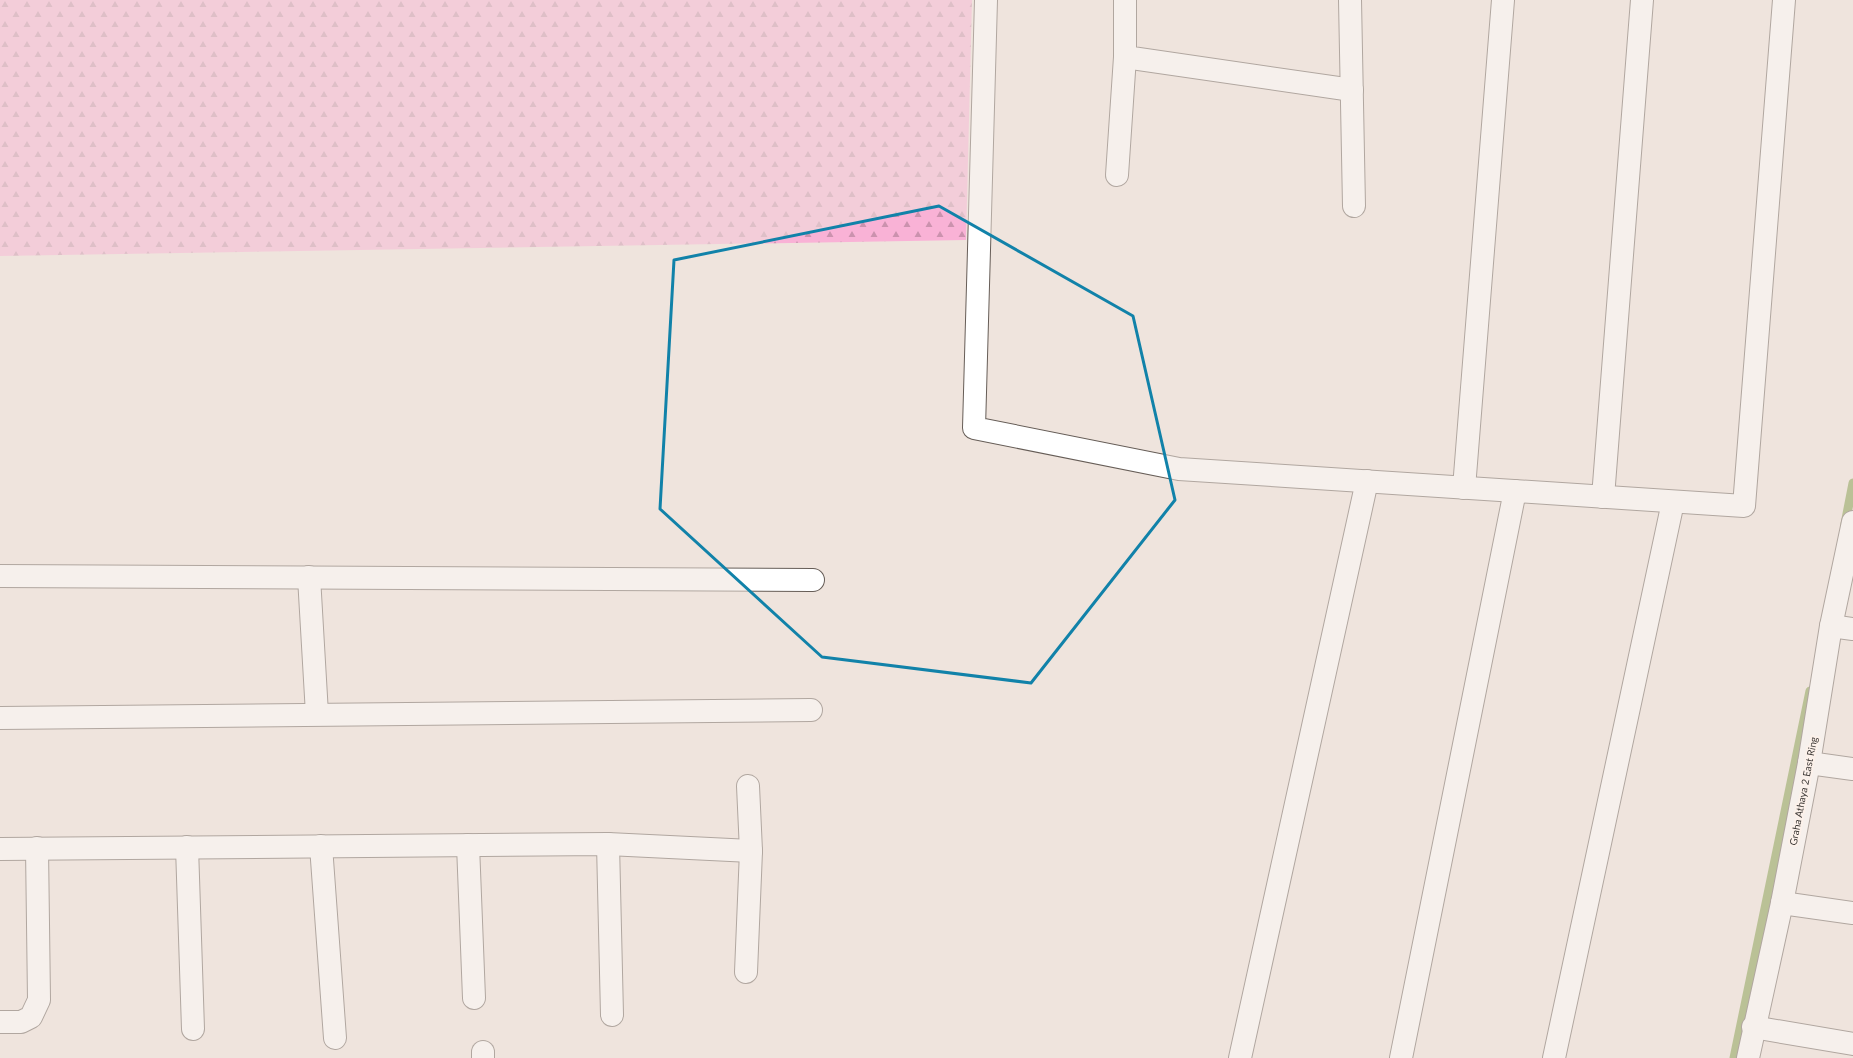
<svg xmlns="http://www.w3.org/2000/svg" width="1853" height="1058" viewBox="0 0 1853 1058" font-family="Lato,sans-serif">
  <style>
    .forest { fill: url(#forest-firs) }
    .lines { fill: none; stroke-linecap: round; stroke-linejoin: round }
    .stream { stroke: #7b9842; stroke-width: 9 }
    .street-casing { stroke: #665d57; stroke-width: 24 }
    .street { stroke: #fff; stroke-width: 22 }
    .marked { fill: none; stroke: #1182a9; stroke-width: 3; stroke-linejoin: round }
    .labels { text-anchor: middle; dominant-baseline: central; stroke-width: 4; stroke-linejoin: round; paint-order: stroke }
    .street-label { font-size: 10px; fill: #3b3734; stroke: #fcf1ea }
  </style>
  <defs>
    <pattern id="forest-firs" width="22" height="20" patternUnits="userSpaceOnUse"><rect width="22" height="20" fill="#f9b2d6"/><path d="M5 1l3.5 6h-7zM16 11l3.5 6h-7z" fill="#cb92ae"/></pattern>
  </defs>
  <rect width="100%" height="100%" fill="#efe4dd"/>
  <polygon class="forest" points="0,0 972,0 966,240 0,256"/>
  <g class="lines">
    <g class="stream">
      <polyline points="1845,524 1853,483"/>
      <polyline points="1734,1058 1810,691"/>
    </g>
    <defs>
      <g id="street">
        <polyline points="986,0 974,428 1179,469 1744,506 1784,0"/>
        <polyline points="1125,0 1125,57 1352,90"/>
        <polyline points="1350,0 1354,206"/>
        <polyline points="1117,175 1125,57"/>
        <polyline points="1464,488 1503,0"/>
        <polyline points="1603,497 1642,0"/>
        <polyline points="0,576 813,580"/>
        <polyline points="309,577 317,714"/>
        <polyline points="1831,626 1853,629"/>
        <polyline points="0,718 811,710"/>
        <polyline points="1809,763 1853,769"/>
        <polyline points="608,844 612,1015"/>
        <polyline points="468,845 474,998"/>
        <polyline points="321,846 335,1038"/>
        <polyline points="187,847 193,1029"/>
        <polyline points="0,849 608,844 751,851"/>
        <polyline points="1782,903 1853,913"/>
        <polyline points="746,972 751,851 748,786"/>
        <polyline points="0,1022 21,1022 31,1017 39,1000 37,848"/>
        <polyline points="1753,1027 1853,1044"/>
        <polyline points="483,1058 483,1052"/>
        <polyline points="1240,1058 1367,481"/>
        <polyline points="1401,1058 1515,491"/>
        <polyline points="1554,1058 1673,502"/>
        <polyline points="1748,1058 1782,903 1809,763 1831,626 1853,522"/>
      </g>
    </defs>
    <use href="#street" class="street-casing"/>
    <use href="#street" class="street"/>
  </g>
  <path d="M0 0H1853V1058H0ZM 939,206 L 1133,316 L 1175,500 L 1031,683 L 822,657 L 660,509 L 674,260 Z" fill="#efe4dd" fill-opacity=".55" fill-rule="evenodd"/>
  <path class="marked" d="M 939,206 L 1133,316 L 1175,500 L 1031,683 L 822,657 L 660,509 L 674,260 Z"/>
  <g class="labels">
    <g class="street-label">
      <text transform="translate(1803 791) rotate(-79)">Graha Athaya 2 East Ring</text>
    </g>
  </g>
</svg>
